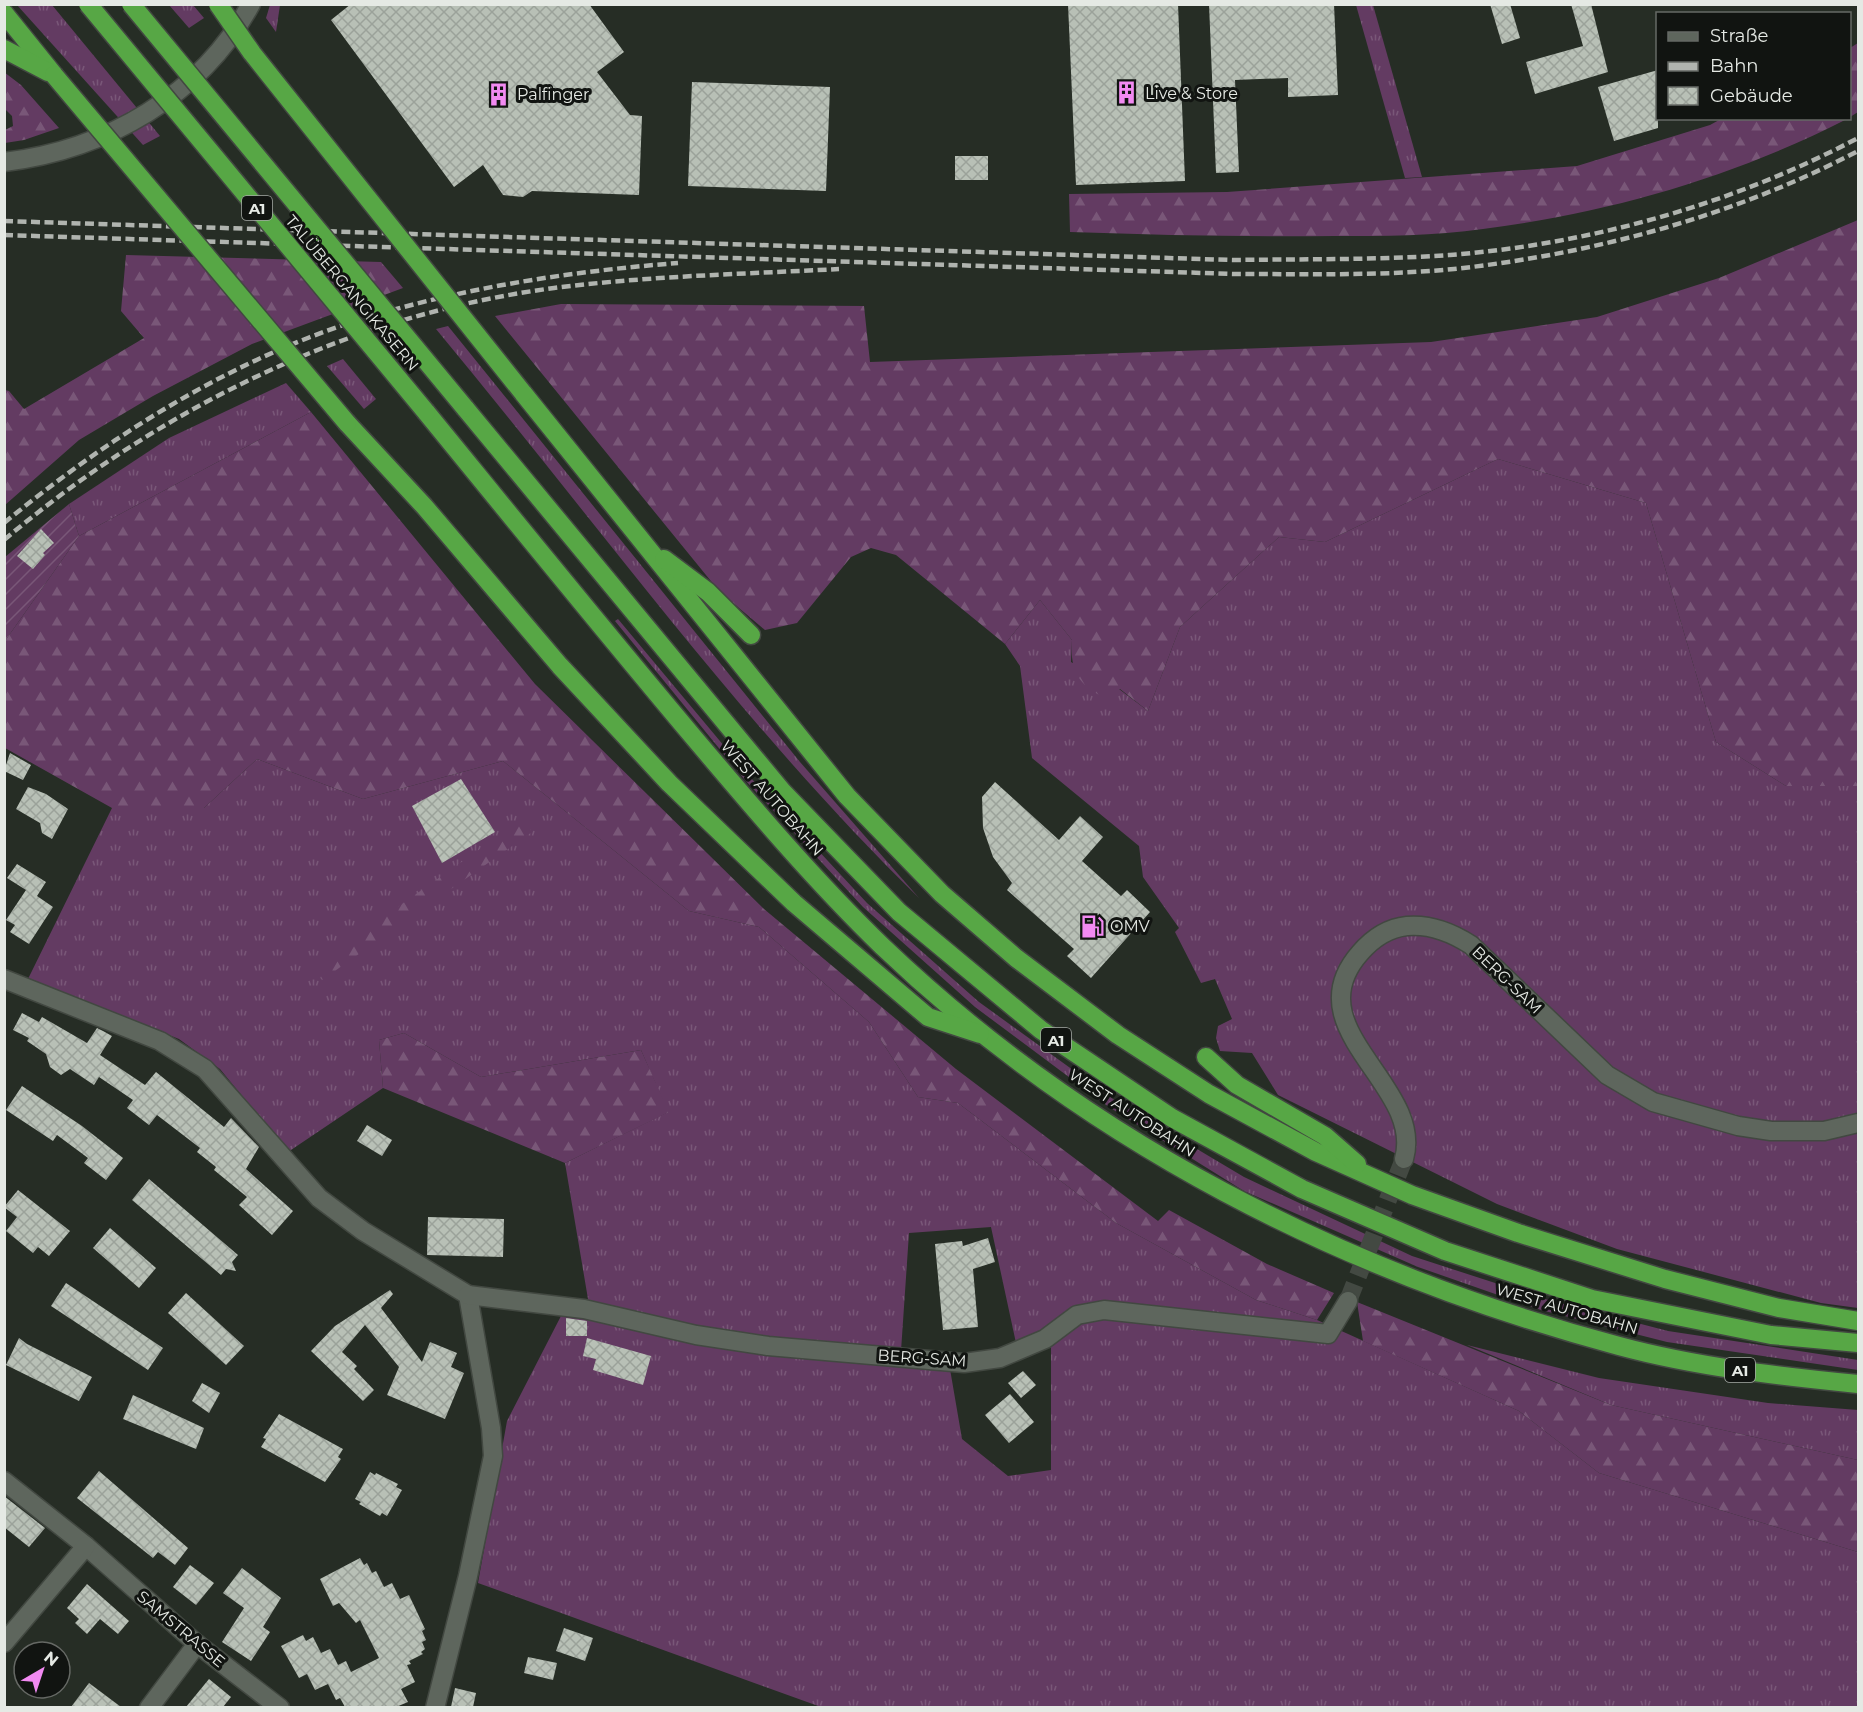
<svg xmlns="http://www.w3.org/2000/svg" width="1863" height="1712" viewBox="0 0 1863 1712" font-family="Montserrat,sans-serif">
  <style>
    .grass { fill: url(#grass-tufts); fill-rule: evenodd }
    .forest { fill: url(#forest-firs) }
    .garden { fill: url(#garden-furrows) }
    .building { fill: url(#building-cross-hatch) }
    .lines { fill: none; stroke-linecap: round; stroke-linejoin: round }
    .minor-tunnel { stroke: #434942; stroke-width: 18; stroke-dasharray: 18 9; stroke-linecap: butt }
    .minor-casing { stroke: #424841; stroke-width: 21 }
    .motorway-casing { stroke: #424841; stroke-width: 21 }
    .minor { stroke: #5e665d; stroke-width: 18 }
    .motorway { stroke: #57a745; stroke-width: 18 }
    .rail { stroke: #b0b4af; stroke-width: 4.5; stroke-dasharray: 9 4.5; stroke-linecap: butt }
    .motorway-bridge-casing { stroke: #424841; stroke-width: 21; stroke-linecap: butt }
    .motorway-bridge { stroke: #57a745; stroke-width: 18 }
    .labels { text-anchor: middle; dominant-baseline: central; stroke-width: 6; stroke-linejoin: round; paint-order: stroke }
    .shield { fill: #111411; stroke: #a5a9a5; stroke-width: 1.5 }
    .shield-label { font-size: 15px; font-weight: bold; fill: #e5e9e4 }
    .poi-label { font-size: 16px; fill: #e5e9e4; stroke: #111411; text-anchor: start }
    .street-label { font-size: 16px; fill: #e5e9e4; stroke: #111411 }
  </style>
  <defs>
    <pattern id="grass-tufts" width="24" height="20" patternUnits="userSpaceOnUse" patternTransform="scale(1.5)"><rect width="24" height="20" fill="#633b62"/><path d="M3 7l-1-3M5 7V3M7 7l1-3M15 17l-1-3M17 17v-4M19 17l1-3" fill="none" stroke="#795778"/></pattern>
    <pattern id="forest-firs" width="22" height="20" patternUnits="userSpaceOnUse" patternTransform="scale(1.5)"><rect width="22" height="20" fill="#633b62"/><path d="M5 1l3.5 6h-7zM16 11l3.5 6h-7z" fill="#795778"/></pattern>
    <pattern id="garden-furrows" width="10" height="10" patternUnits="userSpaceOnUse" patternTransform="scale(1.5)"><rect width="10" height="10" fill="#633b62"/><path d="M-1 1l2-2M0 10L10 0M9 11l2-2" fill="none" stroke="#795778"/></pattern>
    <pattern id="building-cross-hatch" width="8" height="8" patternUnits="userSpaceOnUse" patternTransform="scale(1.5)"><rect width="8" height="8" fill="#b8c0b6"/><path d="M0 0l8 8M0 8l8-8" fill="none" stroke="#9ba29a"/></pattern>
  </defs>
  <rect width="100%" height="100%" fill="#262d25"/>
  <g class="grass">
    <polygon points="17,5 52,5 160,136 143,145"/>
    <polygon points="169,5 193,5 204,18 189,28"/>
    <polygon points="270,5 280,5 276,32 266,18"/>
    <polygon points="1356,5 1373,5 1422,177 1405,178"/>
    <path d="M 448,326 L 800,762 L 919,898 C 741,724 595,520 436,329 Z"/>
    <polygon points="343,359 376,399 364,409 327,366"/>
    <polygon points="286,383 311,412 79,536 69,504 169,438"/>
    <polygon points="1498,459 1646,503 1716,742 1786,786 1858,786 1858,1308 1821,1303 1617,1249 1497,1204 1278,1095 1252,1053 1220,1051 1216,1038 1218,1026 1232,1019 1215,979 1201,983 1175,932 1179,928 1143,877 1139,846 1032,758 1020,666 1005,644 1040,600 1072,640 1071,662 1119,689 1148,711 1180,627 1279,537 1325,542"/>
    <polygon points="618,619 750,777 867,903 979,1002 1113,1099 1244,1177 1412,1256 1541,1298 1668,1331 1858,1360 1858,1370 1667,1342 1541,1310 1418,1267 1244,1191 1109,1107 975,1007 863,907 745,780 615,621"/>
    <path d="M 257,759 L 363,799 L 503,761 L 689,911 L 759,927 L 869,1022 L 918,1097 L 958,1103 L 1116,1223 L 1256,1300 L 1317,1320 L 1519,1411 L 1599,1473 L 1858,1552 L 1858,1707 L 821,1707 L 478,1583 L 507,1421 L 561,1316 L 588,1299 L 565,1163 L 668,1112 L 641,1050 L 481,1077 L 404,1033 L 379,1040 L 383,1088 L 288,1152 L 220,1069 L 179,1039 L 28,979 L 112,808 L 204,808 ZM 991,1227 L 1016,1343 L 1051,1344 L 1051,1470 L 1008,1476 L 962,1439 L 950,1369 L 901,1351 L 909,1233 Z"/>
    <polygon points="1467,1345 1599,1378 1768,1403 1858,1410 1858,1460 1611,1405"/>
  </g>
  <g class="forest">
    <polygon points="1858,43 1858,112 1850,117 1850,48"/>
    <polygon points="4,72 21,85 59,128 24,140 5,143 5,130 13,126 12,116 5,109"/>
    <path d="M 1721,119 L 1847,119 C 1734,177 1609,213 1483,229 C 1435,236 1383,236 1334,236 C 1246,237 1158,235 1070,232 L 1069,194 L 1227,192 L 1577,166 L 1710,125 Z"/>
    <path d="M 1858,220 L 1858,786 L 1786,786 L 1716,742 L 1646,503 L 1498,459 L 1325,542 L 1279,537 L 1180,627 L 1148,711 L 1120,689 L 1103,697 C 1077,683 1070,670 1072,640 L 1040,600 L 1005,644 L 896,555 L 871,548 L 851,557 L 797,623 L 765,630 L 719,591 L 495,316 L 561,304 L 864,306 L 870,362 L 1431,342 L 1597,317 L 1719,278 Z"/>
    <polygon points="126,255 381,262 403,288 252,344 153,396 79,440 5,505 5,390 9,391 24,409 144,338 121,311"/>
    <polygon points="311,412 535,684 764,909 956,1069 1158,1221 1169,1210 1267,1264 1334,1293 1317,1320 1256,1300 1116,1223 958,1103 918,1097 869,1022 759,927 689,911 503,761 363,799 257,759 204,808 112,808 5,748 5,641 79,536"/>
    <polygon points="523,819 532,832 322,980 312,967"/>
    <polygon points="404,1033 481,1077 641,1050 669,1112 565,1163 383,1088 379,1040"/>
    <polygon points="1357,1302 1611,1405 1858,1460 1858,1552 1599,1473 1519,1411 1363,1341"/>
  </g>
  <polygon class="garden" points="69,504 79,536 5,641 5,557"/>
  <g class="building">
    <polygon points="351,4 589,4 624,52 597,72 630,115 642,116 639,195 532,191 523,197 503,195 483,165 454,187 331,20"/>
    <polygon points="1068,4 1178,4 1185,181 1076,185"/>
    <polygon points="1209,4 1334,4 1338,95 1288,97 1288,78 1235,80 1239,172 1216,173"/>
    <polygon points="1490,4 1510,4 1520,38 1502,44"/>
    <polygon points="1571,4 1591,4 1608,72 1535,94 1526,62 1583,46"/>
    <polygon points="1658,70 1658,128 1614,141 1598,87"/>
    <polygon points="692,82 830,87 826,191 688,186"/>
    <rect x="955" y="156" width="33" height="24"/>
    <polygon points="41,529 54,543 43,553 45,555 33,569 17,556"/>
    <polygon points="10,753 31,765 23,780 4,771"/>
    <polygon points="461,779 495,832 442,863 412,806"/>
    <polygon points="995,782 1059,840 1080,816 1103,837 1082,861 1121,896 1127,890 1150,912 1091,978 1067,956 1074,949 1007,890 1012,883 993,857 983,828 982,797"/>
    <polygon points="28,787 46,794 68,809 52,839 42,833 40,823 16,809"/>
    <polygon points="17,864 46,882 37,896 53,907 29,944 10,932 15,925 6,920 26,890 7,878"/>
    <polygon points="22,1013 39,1022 42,1017 87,1043 97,1028 103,1031 112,1036 100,1055 145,1085 156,1072 224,1127 231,1118 259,1147 246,1169 293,1211 272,1235 239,1205 247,1197 214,1170 216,1167 197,1152 200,1148 157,1115 149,1125 127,1108 133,1100 99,1077 94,1085 70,1069 61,1075 50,1067 46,1054 27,1041 29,1038 13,1030"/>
    <polygon points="22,1086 82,1126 123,1158 106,1180 84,1163 88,1158 57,1135 53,1141 6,1110"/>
    <polygon points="367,1125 392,1140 382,1156 357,1141"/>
    <polygon points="149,1179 238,1255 232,1262 236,1271 226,1269 221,1275 132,1200"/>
    <polygon points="18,1190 70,1231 49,1256 38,1247 33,1253 6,1231 17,1217 4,1207"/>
    <polygon points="428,1217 504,1219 503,1257 427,1255"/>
    <polygon points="110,1228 156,1268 139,1288 93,1248"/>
    <polygon points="988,1238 995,1262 973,1269 978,1327 943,1330 935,1244 962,1241 963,1246"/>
    <polygon points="66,1283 163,1348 148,1370 51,1306"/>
    <polygon points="390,1290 393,1294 381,1308 422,1362 430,1342 457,1353 451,1367 464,1373 445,1419 387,1395 399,1367 365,1325 342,1352 357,1366 354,1369 374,1390 363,1401 311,1351 335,1326"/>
    <polygon points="186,1293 244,1346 226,1365 168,1313"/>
    <polygon points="566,1318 587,1321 587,1336 566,1336"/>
    <polygon points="19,1338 27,1344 92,1377 79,1401 6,1365"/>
    <polygon points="587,1338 651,1356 643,1385 593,1370 596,1359 583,1356"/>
    <polygon points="1023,1371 1036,1385 1021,1398 1008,1383"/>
    <polygon points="202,1383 220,1393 209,1413 192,1401"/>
    <polygon points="1010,1394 1034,1422 1009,1443 985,1415"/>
    <polygon points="133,1395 204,1428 196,1449 123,1419"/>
    <polygon points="279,1414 343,1449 338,1457 341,1459 325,1482 261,1447 266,1439 263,1438"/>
    <polygon points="99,1471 188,1548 175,1565 158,1552 153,1558 77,1498"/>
    <polygon points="370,1472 375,1475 376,1473 398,1484 396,1487 402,1490 387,1516 382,1513 380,1516 359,1504 361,1502 355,1499"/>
    <polygon points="4,1496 45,1528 29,1547 4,1527"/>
    <polygon points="360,1558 364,1565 367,1563 372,1573 376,1571 384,1587 392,1583 400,1599 409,1595 425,1629 422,1631 426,1640 422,1642 425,1649 421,1652 423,1654 409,1661 411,1664 407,1665 415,1682 401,1689 408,1702 396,1707 345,1707 340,1698 336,1700 328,1684 315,1690 307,1674 299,1678 281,1646 303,1635 306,1641 313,1637 321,1653 330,1649 338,1665 346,1661 351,1672 379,1658 360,1620 356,1623 339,1603 333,1606 320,1579"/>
    <polygon points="190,1565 214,1583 196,1605 173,1587"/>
    <polygon points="242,1568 281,1598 263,1627 270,1632 251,1661 222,1642 244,1608 223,1593"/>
    <polygon points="87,1584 129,1621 118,1634 100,1619 87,1634 75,1623 79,1619 67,1608"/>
    <polygon points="564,1628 593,1638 585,1661 556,1651"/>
    <polygon points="528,1657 557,1663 553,1680 524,1673"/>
    <polygon points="209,1679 231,1697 223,1707 186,1707"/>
    <polygon points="89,1683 121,1707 71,1707"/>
    <polygon points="455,1688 476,1693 473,1707 451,1707"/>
  </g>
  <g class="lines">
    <polyline class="minor-tunnel" points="1348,1301 1404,1159"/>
    <defs>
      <g id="minor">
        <path d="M 4,162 C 106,150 202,95 251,4"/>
        <polyline points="4,979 160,1041 205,1069 319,1198 363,1231 468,1295 491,1428 493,1456 468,1576 435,1708"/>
        <path d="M 1404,1159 C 1425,1085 1293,1029 1360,953 C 1372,939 1388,928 1407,926 C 1430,924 1451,932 1471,945 L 1607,1075 L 1653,1102 L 1738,1126 L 1771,1131 L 1824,1131 L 1858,1123"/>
        <polyline points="468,1295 584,1309 696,1335 768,1346 964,1363 1000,1358 1045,1339 1077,1315 1104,1310 1328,1334 1348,1301"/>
        <polyline points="4,1481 86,1546 197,1644 280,1708"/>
        <polyline points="4,1643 86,1546"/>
        <polyline points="149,1708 197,1644"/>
      </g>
      <g id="motorway">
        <polyline points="4,13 54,75"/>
        <polyline points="4,49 48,72"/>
        <polyline points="523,393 847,796 942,894 1016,958 1118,1035 1209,1094 1316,1152 1412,1195 1518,1233 1665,1279 1779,1308 1858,1321"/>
        <polyline points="465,408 782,791 899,912 1041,1030 1172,1118 1302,1189 1445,1251 1592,1299 1771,1335 1858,1343"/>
        <path d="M 426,412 C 515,521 604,631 695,739 C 755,810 815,881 882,946 C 1088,1143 1345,1273 1619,1346 C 1697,1367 1778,1376 1858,1384"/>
        <polyline points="347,423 424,506 560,666 669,783 794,903 928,1017 980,1034"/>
        <polyline points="664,559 708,592 751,635"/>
        <polyline points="1206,1057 1237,1085 1325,1136 1357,1164"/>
      </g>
    </defs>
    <use href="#minor" class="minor-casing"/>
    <use href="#motorway" class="motorway-casing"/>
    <use href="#minor" class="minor"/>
    <use href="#motorway" class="motorway"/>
    <g class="rail">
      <path d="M 4,221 L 1232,260 C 1305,259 1378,260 1450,255 C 1591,244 1733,204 1858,138"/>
      <path d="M 4,235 L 1235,274 C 1308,274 1381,276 1454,269 C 1593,254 1734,216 1858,151"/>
      <path d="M 4,523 C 114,433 238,355 375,315 C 474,286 575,271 678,263"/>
      <path d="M 4,540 C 161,408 348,315 554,288 C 648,276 744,274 839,269"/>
    </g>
    <defs>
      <g id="motorway-bridge">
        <polyline points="88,4 426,412"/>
        <polyline points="131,4 465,408"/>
        <polyline points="218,4 252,53 523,393"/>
        <polyline points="54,75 347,423"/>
      </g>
    </defs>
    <use href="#motorway-bridge" class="motorway-bridge-casing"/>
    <use href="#motorway-bridge" class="motorway-bridge"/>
  </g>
  <defs>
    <symbol id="building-bare" viewBox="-9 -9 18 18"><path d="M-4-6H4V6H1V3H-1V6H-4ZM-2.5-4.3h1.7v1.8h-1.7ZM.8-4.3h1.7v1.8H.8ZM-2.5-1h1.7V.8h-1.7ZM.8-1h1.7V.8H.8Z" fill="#f28af2" stroke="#111411" stroke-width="2.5" paint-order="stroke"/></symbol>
    <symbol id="fuel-bare" viewBox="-9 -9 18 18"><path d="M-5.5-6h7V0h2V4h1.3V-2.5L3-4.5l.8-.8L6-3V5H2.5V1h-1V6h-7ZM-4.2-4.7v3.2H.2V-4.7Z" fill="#f28af2" stroke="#111411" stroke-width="2.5" paint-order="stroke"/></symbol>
  </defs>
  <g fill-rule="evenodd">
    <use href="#building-bare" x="1110" y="76" width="33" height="33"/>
    <use href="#building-bare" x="482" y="78" width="33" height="33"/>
    <use href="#fuel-bare" x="1076" y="910" width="33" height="33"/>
  </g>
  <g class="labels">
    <g class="shield">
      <rect x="242" y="196" width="30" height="24" rx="4.5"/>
      <rect x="1041" y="1028" width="30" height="24" rx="4.5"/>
      <rect x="1725" y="1358" width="30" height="24" rx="4.5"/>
    </g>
    <g class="shield-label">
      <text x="257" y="208">A1</text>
      <text x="1056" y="1040">A1</text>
      <text x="1740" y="1370">A1</text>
    </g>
    <g class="poi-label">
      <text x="1145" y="93">Live &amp; Store</text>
      <text x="517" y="94">Palfinger</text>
      <text x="1110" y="926">OMV</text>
    </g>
    <g class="street-label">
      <text transform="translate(352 293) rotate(50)">TALÜBERGANG KASERN</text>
      <text transform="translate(772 798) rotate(49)">WEST AUTOBAHN</text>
      <text transform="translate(1507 980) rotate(44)">BERG-SAM</text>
      <text transform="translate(1132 1113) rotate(33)">WEST AUTOBAHN</text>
      <text transform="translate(1567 1309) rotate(16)">WEST AUTOBAHN</text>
      <text transform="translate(922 1358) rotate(4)">BERG-SAM</text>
      <text transform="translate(181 1629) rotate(40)">SAMSTRASSE</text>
    </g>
  </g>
  <rect width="1863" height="1712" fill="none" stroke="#e5e9e4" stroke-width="12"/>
  <rect x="1656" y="12" width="195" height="108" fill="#111411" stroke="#666965" stroke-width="1.5"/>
  <rect x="1668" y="32" width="30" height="9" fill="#5e665d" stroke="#666965" stroke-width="1.5"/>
  <text x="1710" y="42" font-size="18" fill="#e5e9e4">Straße</text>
  <rect x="1668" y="62" width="30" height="9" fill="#b0b4af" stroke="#666965" stroke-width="1.5"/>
  <text x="1710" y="72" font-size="18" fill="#e5e9e4">Bahn</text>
  <rect x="1668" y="87" width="30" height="18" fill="url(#building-cross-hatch)" stroke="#666965" stroke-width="1.5"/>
  <text x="1710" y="102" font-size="18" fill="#e5e9e4">Gebäude</text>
  <g transform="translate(42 1670) rotate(39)"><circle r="28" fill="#111411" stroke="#666965" stroke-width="1.5"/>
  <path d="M0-4.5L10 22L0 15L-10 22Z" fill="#f28af2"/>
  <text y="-9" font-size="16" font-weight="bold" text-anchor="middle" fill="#e5e9e4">N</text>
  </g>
</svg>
